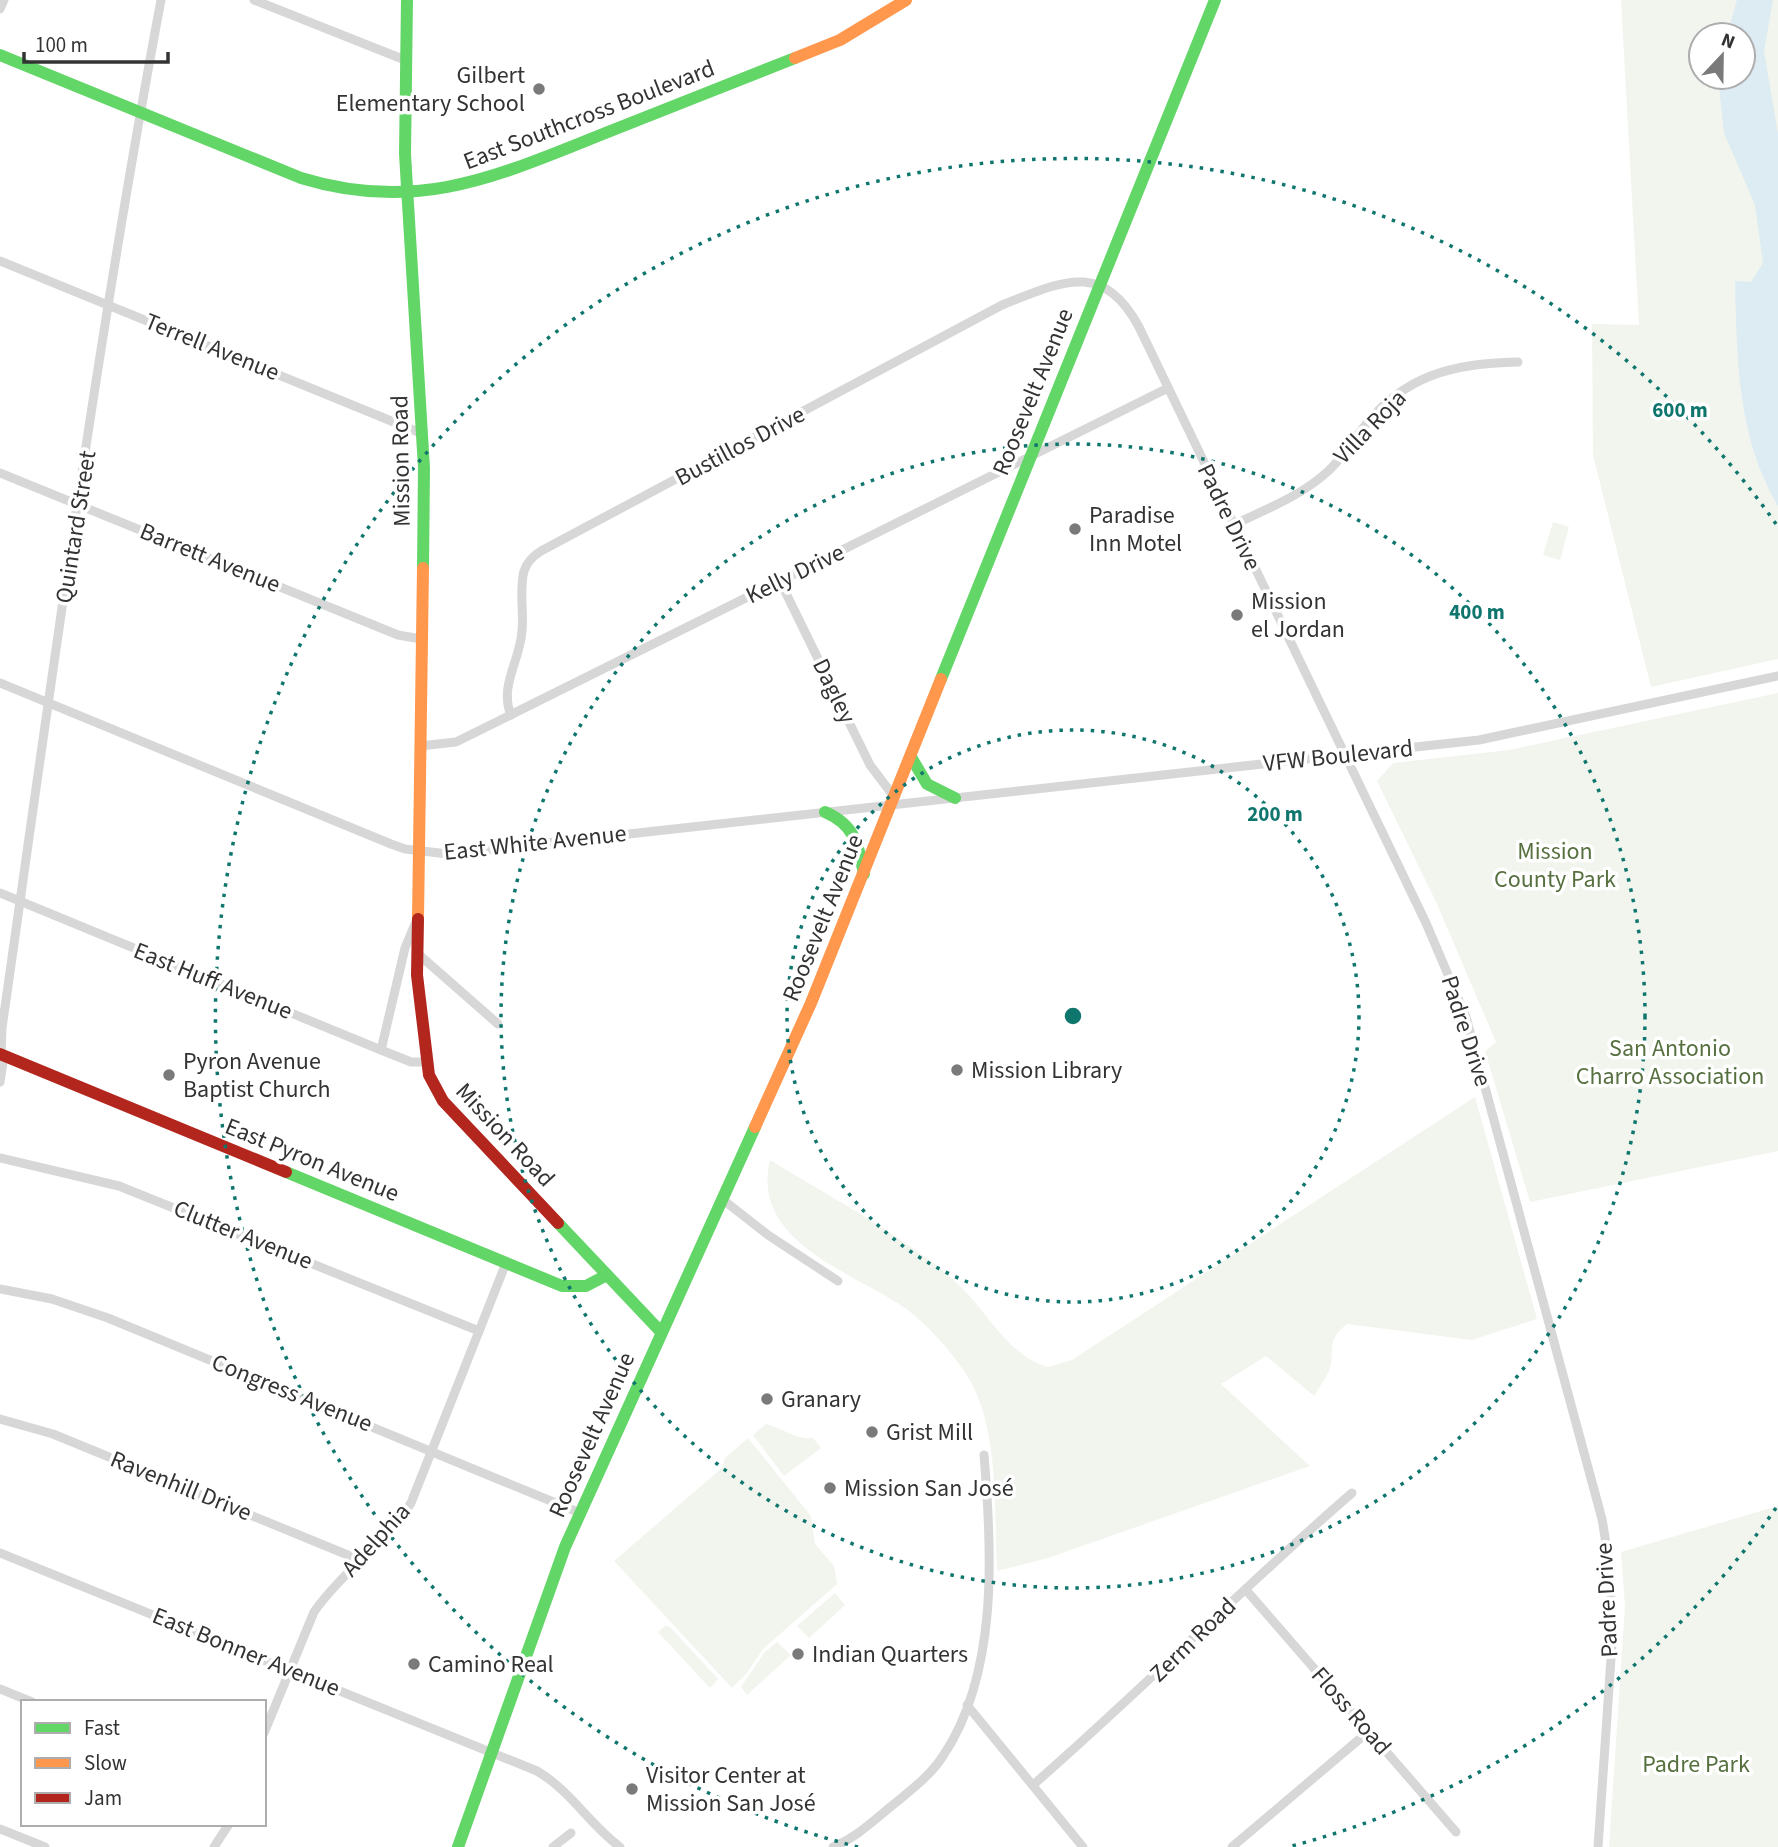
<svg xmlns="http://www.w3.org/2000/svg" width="1778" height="1847" viewBox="0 0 1778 1847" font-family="'Source Sans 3',sans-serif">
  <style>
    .green { fill: #f1f5ed; fill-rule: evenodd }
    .water { fill: #ddebf3 }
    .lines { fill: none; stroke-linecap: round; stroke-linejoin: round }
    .street { stroke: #d7d7d7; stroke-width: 9 }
    .fast { stroke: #63d668; stroke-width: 12 }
    .slow { stroke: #ff974d; stroke-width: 12 }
    .jam { stroke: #b3261e; stroke-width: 12 }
    .ring { fill: none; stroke: #0f766e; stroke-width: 3.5; stroke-dasharray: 3.5 7 }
    .poi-dot { fill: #7a7a7a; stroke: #fff; stroke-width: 2.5 }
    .labels { text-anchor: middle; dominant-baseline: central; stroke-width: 7; stroke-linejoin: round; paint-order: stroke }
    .poi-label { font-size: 24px; fill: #333; stroke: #fff; text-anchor: start }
    .street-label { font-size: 24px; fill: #333; stroke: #fff }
    .park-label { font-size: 24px; fill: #56703f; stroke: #fff }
    .centre { fill: #0f766e; stroke: #fff; stroke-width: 3.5 }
    .ring-label { font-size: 21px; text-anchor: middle; font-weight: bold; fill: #0f766e; stroke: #fff; stroke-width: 7; stroke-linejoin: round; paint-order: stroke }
  </style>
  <rect width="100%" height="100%" fill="#fff"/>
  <g class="green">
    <path d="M 1621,0 L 1778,0 L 1778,659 L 1651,687 L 1593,455 L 1592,324 L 1639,325 ZM 1701,35 L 1743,35 L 1743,77 L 1701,77 Z"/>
    <polygon points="1553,522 1569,527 1560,560 1543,555"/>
    <polygon points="1778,693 1778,1151 1530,1202 1485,1051 1496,1042 1437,904 1377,781 1393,763 1509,750"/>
    <path d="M 1475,1097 L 1537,1319 L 1472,1340 L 1347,1324 C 1324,1341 1336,1354 1329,1371 C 1325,1379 1319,1388 1314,1396 L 1266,1356 L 1221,1384 L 1310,1466 L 1048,1558 L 997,1571 C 994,1512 1000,1425 966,1374 C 951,1351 928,1325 905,1308 C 853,1272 750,1242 770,1160 C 828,1196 916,1242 963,1289 C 989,1315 1010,1357 1048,1367 L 1072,1360 Z"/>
    <path d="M 766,1424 C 783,1428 795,1440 813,1438 L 821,1448 L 784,1476 L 753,1435 Z"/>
    <polygon points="748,1438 811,1516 815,1544 834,1566 837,1584 763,1649 747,1673 732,1688 614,1561 722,1468 725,1458"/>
    <polygon points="1778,1506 1778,1847 1609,1847 1625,1606 1621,1552"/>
    <polygon points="835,1593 845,1605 809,1638 797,1626"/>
    <polygon points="665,1626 670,1627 718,1679 710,1688 658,1632"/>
    <polygon points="777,1642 791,1655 747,1695 741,1687 764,1653"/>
  </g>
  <path class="water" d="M 1737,0 L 1773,0 L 1764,51 L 1778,134 L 1778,506 C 1737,437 1737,359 1735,281 L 1751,282 L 1763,263 L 1755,205 L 1724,133 L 1718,77 L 1743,77 L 1743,35 L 1727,35 Z"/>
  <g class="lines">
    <g class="street">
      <polyline points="254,0 405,60"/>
      <polyline points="0,9 4,0"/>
      <polyline points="0,261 423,434"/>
      <polyline points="0,473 398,635 421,639"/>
      <path d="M 1233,525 C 1264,510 1299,497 1326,473 C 1341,460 1350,445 1363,428 C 1404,375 1454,363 1518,362"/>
      <polyline points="780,581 870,765 895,798"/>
      <polyline points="0,683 391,844 405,849 448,854 1479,740 1778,676"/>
      <path d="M 511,715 C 499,686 520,661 522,631 C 524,612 519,590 524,571 C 527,562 533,556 541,551 L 1002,305 C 1061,282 1102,259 1139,327 L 1426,923 L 1466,1017 L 1602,1519 L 1610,1568 L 1612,1644 L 1598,1847"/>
      <polyline points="420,746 456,742 1166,389"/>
      <polyline points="0,893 381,1050 411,1062 427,1062"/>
      <polyline points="417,953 498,1024"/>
      <polyline points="381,1050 405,948 415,924"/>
      <path d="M 1,1055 L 2,1028 C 51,685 97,341 161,0"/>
      <polyline points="0,1082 4,1056"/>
      <polyline points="0,1158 119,1186 479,1331"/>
      <polyline points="722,1199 768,1235 838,1281"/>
      <polyline points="0,1289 52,1299 108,1318 580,1513"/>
      <polyline points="0,1419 53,1434 360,1560"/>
      <path d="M 0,1553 L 537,1771 C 571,1791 589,1824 620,1847"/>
      <polyline points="1246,1590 1456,1832"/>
      <polyline points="0,1689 32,1702"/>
      <polyline points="967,1705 1083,1847"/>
      <path d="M 264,1733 L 314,1612 C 342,1572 385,1544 411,1503 L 506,1263"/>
      <path d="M 1033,1785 C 1142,1690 1243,1587 1352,1493"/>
      <polyline points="0,1829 45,1847"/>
      <polyline points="214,1847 229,1824"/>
      <polyline points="553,1847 571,1833"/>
      <path d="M 833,1847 C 856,1838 874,1820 894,1804 C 911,1790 931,1775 943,1756 C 999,1673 992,1549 984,1455"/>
      <polyline points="1232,1847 1369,1731"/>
    </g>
    <g class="fast">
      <polyline points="407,0 405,154 424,468 423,568"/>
      <path d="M 0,55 L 301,178 C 421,215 504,173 613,130 C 674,106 734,82 795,58"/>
      <polyline points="941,679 1215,0"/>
      <polyline points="911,757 927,784 955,798"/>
      <path d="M 825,812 C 855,825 858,844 864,874"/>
      <polyline points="286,1172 562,1286 586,1286 607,1275"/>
      <polyline points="558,1223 661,1332"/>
      <polyline points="458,1847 565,1547 755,1127"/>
    </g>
    <g class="slow">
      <polyline points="795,58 840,40 906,0"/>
      <polyline points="418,919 423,568"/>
      <polyline points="755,1127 811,1003 941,679"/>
    </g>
    <g class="jam">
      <polyline points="418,919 417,975 429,1075 443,1101 558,1223"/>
      <polyline points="0,1054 286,1172"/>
    </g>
  </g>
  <g class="ring">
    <circle cx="1073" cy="1016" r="286"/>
    <circle cx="1073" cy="1016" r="572"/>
    <path d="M1776 1508A858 858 0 0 1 1288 1847M858 1847A858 858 0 1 1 1776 524"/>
  </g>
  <g class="poi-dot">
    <circle cx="539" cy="89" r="7"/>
    <circle cx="1075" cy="529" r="7"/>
    <circle cx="1237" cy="615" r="7"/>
    <circle cx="957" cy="1070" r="7"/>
    <circle cx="169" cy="1075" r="7"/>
    <circle cx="767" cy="1399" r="7"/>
    <circle cx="872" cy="1432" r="7"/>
    <circle cx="830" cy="1488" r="7"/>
    <circle cx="798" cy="1654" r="7"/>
    <circle cx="414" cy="1664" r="7"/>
    <circle cx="632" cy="1789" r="7"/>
  </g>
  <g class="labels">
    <g class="poi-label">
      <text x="525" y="75" text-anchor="end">Gilbert<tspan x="525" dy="28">Elementary School</tspan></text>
      <text x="1089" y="515">Paradise<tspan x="1089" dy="28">Inn Motel</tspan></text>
      <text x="1251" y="601">Mission<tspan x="1251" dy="28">el Jordan</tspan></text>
      <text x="183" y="1061">Pyron Avenue<tspan x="183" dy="28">Baptist Church</tspan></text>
      <text x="971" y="1070">Mission Library</text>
      <text x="781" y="1399">Granary</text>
      <text x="886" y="1432">Grist Mill</text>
      <text x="844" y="1488">Mission San José</text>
      <text x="812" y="1654">Indian Quarters</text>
      <text x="428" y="1664">Camino Real</text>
      <text x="646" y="1775">Visitor Center at<tspan x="646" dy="28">Mission San José</tspan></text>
    </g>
    <g class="street-label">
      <text transform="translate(589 115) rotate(-21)">East Southcross Boulevard</text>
      <text transform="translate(212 347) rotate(22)">Terrell Avenue</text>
      <text transform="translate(1033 392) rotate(-68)">Roosevelt Avenue</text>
      <text transform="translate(1370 427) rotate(-46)">Villa Roja</text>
      <text transform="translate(740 446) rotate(-28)">Bustillos Drive</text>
      <text transform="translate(401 461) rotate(-91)">Mission Road</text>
      <text transform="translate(1229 517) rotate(64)">Padre Drive</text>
      <text transform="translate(76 527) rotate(-81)">Quintard Street</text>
      <text transform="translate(210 558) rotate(22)">Barrett Avenue</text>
      <text transform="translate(795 574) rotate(-26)">Kelly Drive</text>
      <text transform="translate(834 691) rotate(64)">Dagley</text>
      <text transform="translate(1338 756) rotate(-6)">VFW Boulevard</text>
      <text transform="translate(535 843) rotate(-6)">East White Avenue</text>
      <text transform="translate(823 918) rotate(-68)">Roosevelt Avenue</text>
      <text transform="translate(213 981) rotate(22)">East Huff Avenue</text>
      <text transform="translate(1466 1031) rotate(72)">Padre Drive</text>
      <text transform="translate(505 1135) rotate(47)">Mission Road</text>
      <text transform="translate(312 1160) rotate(22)">East Pyron Avenue</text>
      <text transform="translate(243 1235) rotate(22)">Clutter Avenue</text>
      <text transform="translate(292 1393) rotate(22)">Congress Avenue</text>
      <text transform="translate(592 1435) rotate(-66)">Roosevelt Avenue</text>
      <text transform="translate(181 1486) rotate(22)">Ravenhill Drive</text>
      <text transform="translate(376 1540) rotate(-48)">Adelphia</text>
      <text transform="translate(1607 1600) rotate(-93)">Padre Drive</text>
      <text transform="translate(1193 1640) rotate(-44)">Zerm Road</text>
      <text transform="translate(246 1652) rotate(22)">East Bonner Avenue</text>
      <text transform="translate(1351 1711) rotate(49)">Floss Road</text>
    </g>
    <g class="park-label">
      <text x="1555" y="851">Mission<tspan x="1555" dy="28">County Park</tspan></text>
      <text x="1670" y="1048">San Antonio<tspan x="1670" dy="28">Charro Association</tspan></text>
      <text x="1696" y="1764">Padre Park</text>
    </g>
  </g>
  <circle cx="1073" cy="1016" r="10" class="centre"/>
  <g class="ring-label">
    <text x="1680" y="417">600 m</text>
    <text x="1477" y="619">400 m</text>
    <text x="1275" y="821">200 m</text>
  </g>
  <rect x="21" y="1700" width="245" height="126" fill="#ffffff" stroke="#adadad" stroke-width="2"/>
  <rect x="35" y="1723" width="35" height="10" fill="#63d668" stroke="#adadad" stroke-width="2"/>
  <text x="84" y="1735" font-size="21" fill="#333333">Fast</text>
  <rect x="35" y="1758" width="35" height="10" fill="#ff974d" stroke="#adadad" stroke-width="2"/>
  <text x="84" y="1770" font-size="21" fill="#333333">Slow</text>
  <rect x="35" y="1793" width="35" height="10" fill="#b3261e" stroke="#adadad" stroke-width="2"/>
  <text x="84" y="1805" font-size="21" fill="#333333">Jam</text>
  <g transform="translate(1722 56) rotate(22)"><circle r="33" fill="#ffffff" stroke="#adadad" stroke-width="2"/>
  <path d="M0-5L12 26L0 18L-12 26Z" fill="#7a7a7a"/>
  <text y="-10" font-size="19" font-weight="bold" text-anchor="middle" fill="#333333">N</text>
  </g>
  <path d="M24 52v10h144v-10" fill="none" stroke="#333333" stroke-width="3.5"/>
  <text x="35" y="52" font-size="21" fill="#333333" stroke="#ffffff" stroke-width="5" paint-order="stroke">100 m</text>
</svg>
